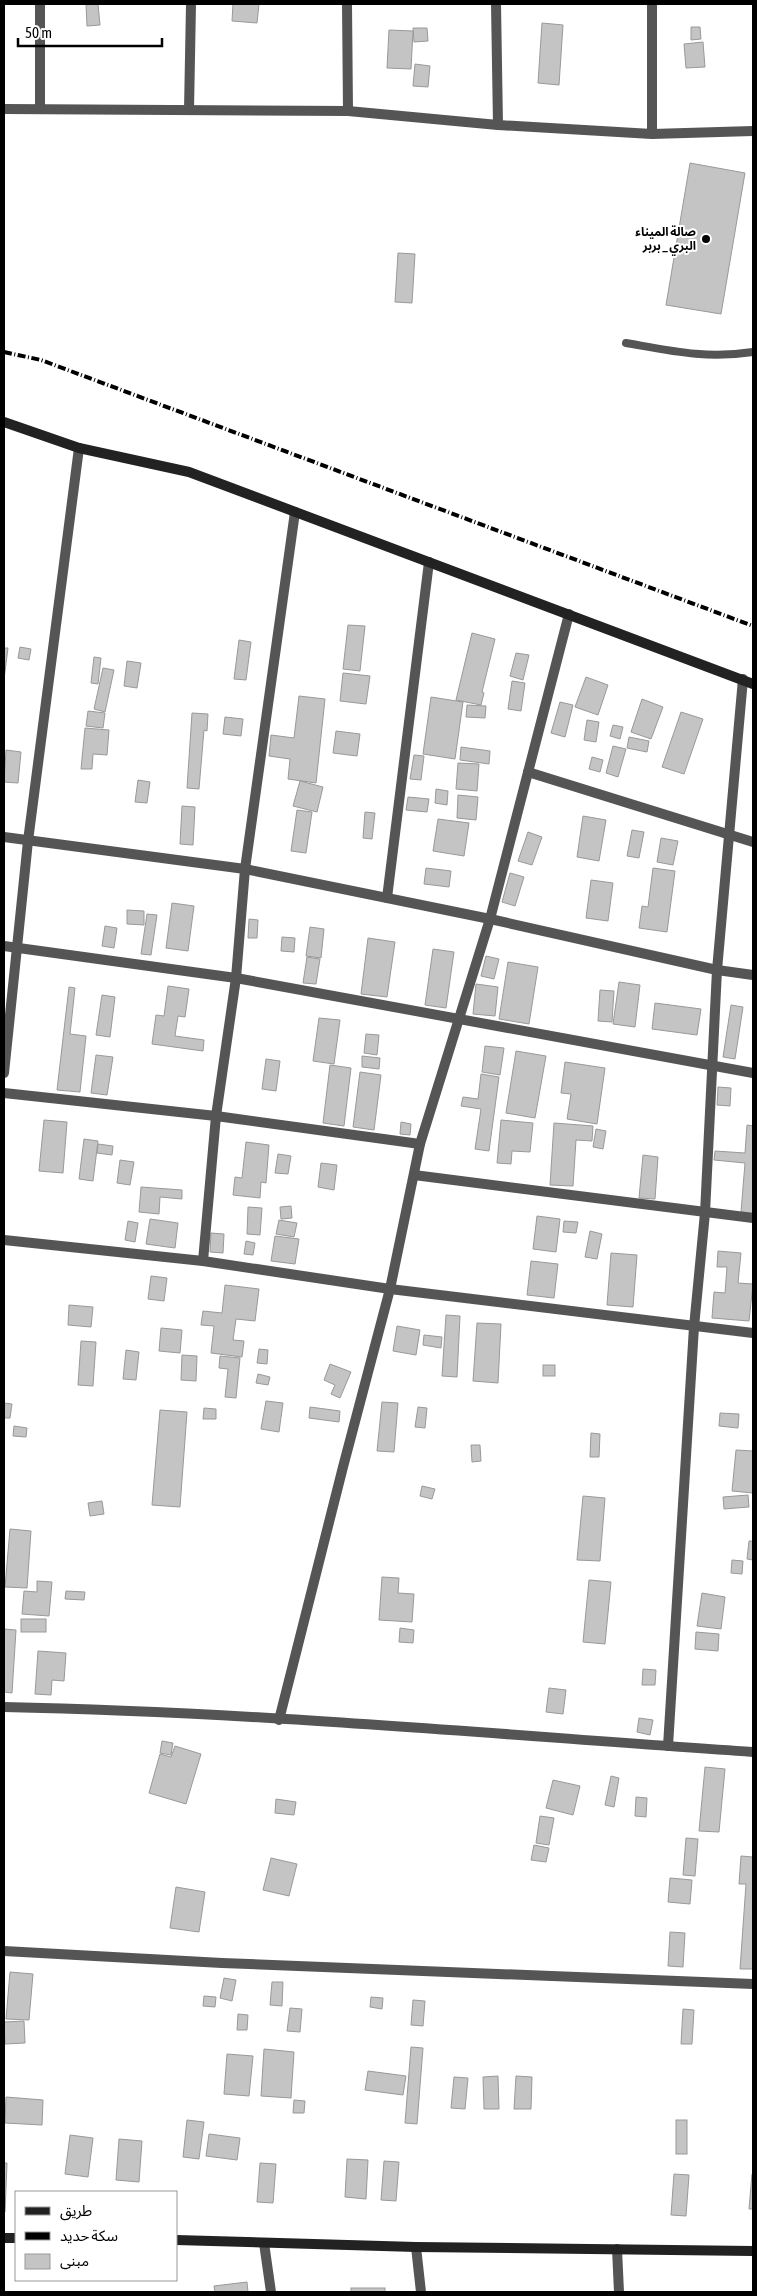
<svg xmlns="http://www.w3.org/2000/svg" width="757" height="2296" viewBox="0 0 757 2296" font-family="'Asap Condensed','Noto Sans Arabic',sans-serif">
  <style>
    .building { fill: #c4c4c4; stroke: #999 }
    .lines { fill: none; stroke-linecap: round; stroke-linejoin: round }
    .lane { stroke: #555; stroke-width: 8 }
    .street { stroke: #555; stroke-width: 10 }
    .secondary { stroke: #222; stroke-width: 10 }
    .rail { stroke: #000; stroke-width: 4; stroke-dasharray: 8 2.5 1 2.5; stroke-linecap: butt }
    .poi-dot { fill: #000; stroke: #fff; stroke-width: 2 }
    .labels { text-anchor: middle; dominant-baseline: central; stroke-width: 4; stroke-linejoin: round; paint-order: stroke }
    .poi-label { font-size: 12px; font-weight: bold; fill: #000; stroke: #fff; text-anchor: end }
  </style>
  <rect width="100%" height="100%" fill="#fff"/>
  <g class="building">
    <polygon points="86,4 98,4 100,25 87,26"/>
    <polygon points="233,4 259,4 257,23 232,21"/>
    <polygon points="542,23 563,25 559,85 538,83"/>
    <polygon points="691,27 700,27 701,39 691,40"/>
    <polygon points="413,28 427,28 428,41 414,42"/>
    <polygon points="389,30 413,31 411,69 387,68"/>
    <polygon points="703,42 705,67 686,68 684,44"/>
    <polygon points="415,64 430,66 428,87 413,86"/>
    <polygon points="690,163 745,173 721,314 666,305"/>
    <polygon points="398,253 415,254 412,303 395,302"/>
    <polygon points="348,625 365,626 360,671 343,669"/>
    <polygon points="472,633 495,639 482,692 484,693 481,705 456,700"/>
    <polygon points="239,640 251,642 246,680 234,679"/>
    <polygon points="20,647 31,649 29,660 18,658"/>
    <polygon points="4,648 8,648 4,679"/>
    <polygon points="516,653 529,655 523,680 510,676"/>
    <polygon points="94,657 101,658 98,684 91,683"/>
    <polygon points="127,661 141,663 137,688 124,686"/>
    <polygon points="103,668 114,670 105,712 94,709"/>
    <polygon points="343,673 370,676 366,704 340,701"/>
    <polygon points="586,677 608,685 598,715 575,707"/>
    <polygon points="512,681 525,683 521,711 508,709"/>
    <polygon points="299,696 325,699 316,783 288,779 290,759 269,756 271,735 294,738"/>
    <polygon points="431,697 463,702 455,759 423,754"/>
    <polygon points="642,699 663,707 651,739 631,732"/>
    <polygon points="560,702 573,705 565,737 551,733"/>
    <polygon points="467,705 486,706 485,718 466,717"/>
    <polygon points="88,711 105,713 103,728 86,726"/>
    <polygon points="681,712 703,719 684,774 662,767"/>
    <polygon points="192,713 208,714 207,731 204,730 199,789 187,788"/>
    <polygon points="225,717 243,719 241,736 223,734"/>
    <polygon points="587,720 599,722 596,742 584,740"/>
    <polygon points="613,725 623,727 620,739 610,736"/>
    <polygon points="85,728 109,730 107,755 93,754 92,769 81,769"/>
    <polygon points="336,731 360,734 357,756 333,753"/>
    <polygon points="629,737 649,741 647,752 627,748"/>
    <polygon points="613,746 626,749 618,777 606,773"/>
    <polygon points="461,747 490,751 489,764 460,760"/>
    <polygon points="6,750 21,752 18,783 4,782"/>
    <polygon points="414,755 424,756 421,780 410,779"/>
    <polygon points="592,757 603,760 600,772 589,769"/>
    <polygon points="458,763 479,764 477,791 456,789"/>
    <polygon points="138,780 150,782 147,803 135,802"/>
    <polygon points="300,781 323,787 317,812 293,806"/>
    <polygon points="436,789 448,791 447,805 435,803"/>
    <polygon points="458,795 478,797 476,820 457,818"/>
    <polygon points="408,797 429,799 427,812 406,810"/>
    <polygon points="182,806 195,807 193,845 180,844"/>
    <polygon points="297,810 312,812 306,853 291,851"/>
    <polygon points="365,812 375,813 372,839 363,838"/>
    <polygon points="583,816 606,820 599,861 577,857"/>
    <polygon points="438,819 469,823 464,856 433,851"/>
    <polygon points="632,830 644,832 639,858 627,856"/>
    <polygon points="528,832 542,837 532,865 518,861"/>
    <polygon points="661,838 678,841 673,865 657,862"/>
    <polygon points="426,868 451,871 449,887 424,884"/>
    <polygon points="653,868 675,871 667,932 639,928 642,906 648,907"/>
    <polygon points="510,873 524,877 515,906 502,902"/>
    <polygon points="591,880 613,883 608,921 586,918"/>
    <polygon points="172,903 194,906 188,951 166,948"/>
    <polygon points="127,910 144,911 144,925 127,924"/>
    <polygon points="147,914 157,915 151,955 141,954"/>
    <polygon points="249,919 258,920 257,938 248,938"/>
    <polygon points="105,926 117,928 114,948 102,946"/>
    <polygon points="310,927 324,929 321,958 306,956"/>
    <polygon points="282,937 295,938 294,952 281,951"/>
    <polygon points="368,938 395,942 387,997 361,994"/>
    <polygon points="433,949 454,952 446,1008 425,1005"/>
    <polygon points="486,956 499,959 494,979 481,976"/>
    <polygon points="307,957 320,959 316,984 303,983"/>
    <polygon points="508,962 538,967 529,1024 499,1019"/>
    <polygon points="619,982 640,985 635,1027 613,1024"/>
    <polygon points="476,984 498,987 495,1016 473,1014"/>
    <polygon points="168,986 189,989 185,1017 178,1016 175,1036 204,1040 203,1051 152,1044 156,1015 164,1016"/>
    <polygon points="69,987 75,988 70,1034 86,1036 80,1092 57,1090"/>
    <polygon points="600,990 614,991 612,1022 598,1021"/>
    <polygon points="102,995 115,997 110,1037 96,1035"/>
    <polygon points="655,1003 701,1009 697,1035 652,1029"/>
    <polygon points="731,1005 743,1007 735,1059 723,1057"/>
    <polygon points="319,1018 340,1020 334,1064 313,1061"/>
    <polygon points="366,1034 379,1035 377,1055 364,1053"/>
    <polygon points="485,1046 504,1048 500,1075 482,1072"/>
    <polygon points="516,1051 546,1056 535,1118 506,1113"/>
    <polygon points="96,1055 113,1057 107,1095 91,1093"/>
    <polygon points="362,1056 380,1058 379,1069 362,1067"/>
    <polygon points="266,1059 280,1061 276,1091 262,1089"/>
    <polygon points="565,1062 605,1068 597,1124 567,1119 571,1094 561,1093"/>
    <polygon points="330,1065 351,1068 344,1126 323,1123"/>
    <polygon points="360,1072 381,1075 374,1130 353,1127"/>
    <polygon points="481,1074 499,1077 489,1151 475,1149 481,1109 461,1106 463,1097 478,1099"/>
    <polygon points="718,1087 731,1088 730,1106 717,1105"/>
    <polygon points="44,1120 67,1122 63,1173 39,1171"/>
    <polygon points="501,1120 533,1123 530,1152 512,1151 511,1164 497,1163"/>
    <polygon points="401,1122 411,1124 410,1135 400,1134"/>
    <polygon points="554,1123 593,1126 592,1141 576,1140 573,1186 550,1185"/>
    <polygon points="747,1125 753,1126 753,1213 741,1212 745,1163 714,1160 715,1151 745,1153"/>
    <polygon points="596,1129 606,1131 603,1149 593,1147"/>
    <polygon points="84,1139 98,1141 93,1181 79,1179"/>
    <polygon points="246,1142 269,1145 266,1183 261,1182 260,1198 233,1195 235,1177 242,1178"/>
    <polygon points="98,1144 113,1146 112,1155 97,1153"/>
    <polygon points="278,1154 291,1156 288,1174 275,1173"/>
    <polygon points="643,1155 658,1157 655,1199 639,1198"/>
    <polygon points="120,1160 134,1162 130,1185 117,1183"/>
    <polygon points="321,1163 337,1165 334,1190 318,1187"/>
    <polygon points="141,1187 182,1190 182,1199 160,1197 159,1214 139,1212"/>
    <polygon points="291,1206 292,1218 281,1219 280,1207"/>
    <polygon points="248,1207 262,1208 260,1235 247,1234"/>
    <polygon points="537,1216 560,1219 556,1252 533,1249"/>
    <polygon points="150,1219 178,1223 175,1248 146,1244"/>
    <polygon points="279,1220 297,1223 294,1237 276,1234"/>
    <polygon points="128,1221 138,1223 135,1242 125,1240"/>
    <polygon points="564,1221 578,1222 576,1233 563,1232"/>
    <polygon points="590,1231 602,1234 597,1259 585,1257"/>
    <polygon points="211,1233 224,1234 223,1253 210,1252"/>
    <polygon points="275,1236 299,1239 295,1264 271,1261"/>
    <polygon points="246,1241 255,1243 253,1255 244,1254"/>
    <polygon points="718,1251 741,1253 738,1283 753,1284 749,1321 712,1318 714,1292 725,1293 727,1267 717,1267"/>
    <polygon points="611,1253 637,1255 633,1307 607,1305"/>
    <polygon points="531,1261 558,1264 554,1298 527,1295"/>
    <polygon points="151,1276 167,1278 164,1301 148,1299"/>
    <polygon points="225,1285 259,1289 255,1321 236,1319 233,1340 244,1341 242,1357 211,1353 214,1326 201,1325 203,1311 222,1313"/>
    <polygon points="69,1305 93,1307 91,1327 68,1325"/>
    <polygon points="446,1315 460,1316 457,1377 442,1376"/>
    <polygon points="477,1323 501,1324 498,1383 473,1381"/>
    <polygon points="397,1326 420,1330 416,1355 393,1351"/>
    <polygon points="161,1328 182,1330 180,1353 159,1351"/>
    <polygon points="424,1335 442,1337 441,1348 423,1345"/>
    <polygon points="81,1341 96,1342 93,1386 78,1385"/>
    <polygon points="259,1349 268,1350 267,1364 257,1363"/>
    <polygon points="126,1350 139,1352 136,1380 123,1379"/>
    <polygon points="182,1355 197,1356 196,1381 181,1380"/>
    <polygon points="220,1356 240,1358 236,1398 225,1397 228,1369 219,1368"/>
    <polygon points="330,1364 351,1372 340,1398 331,1394 335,1385 324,1380"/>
    <rect x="543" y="1365" width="12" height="11"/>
    <polygon points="258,1374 270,1377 268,1385 256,1383"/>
    <polygon points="266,1401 283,1403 279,1432 261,1429"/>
    <polygon points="382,1402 398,1403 394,1452 377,1451"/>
    <polygon points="4,1403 12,1404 10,1418 4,1418"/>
    <polygon points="310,1407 340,1411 339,1422 309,1418"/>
    <polygon points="418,1407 427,1408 425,1428 415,1427"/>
    <polygon points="204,1408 216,1409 216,1419 203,1419"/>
    <polygon points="160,1410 187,1412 180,1507 152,1505"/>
    <polygon points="720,1413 739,1414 738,1428 719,1426"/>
    <polygon points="14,1426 27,1428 26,1437 13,1436"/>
    <polygon points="591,1433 600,1434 599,1457 590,1457"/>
    <polygon points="471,1445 480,1445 481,1461 472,1462"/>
    <polygon points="736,1450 753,1451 753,1493 732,1491"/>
    <polygon points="422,1486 435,1489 432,1499 420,1496"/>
    <polygon points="748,1495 749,1507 724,1509 723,1497"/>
    <polygon points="583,1496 605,1498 600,1561 577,1560"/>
    <polygon points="102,1501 104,1514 90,1516 88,1503"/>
    <polygon points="10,1529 31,1531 27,1588 5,1587"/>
    <polygon points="749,1541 753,1541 753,1560 747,1559"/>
    <polygon points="732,1560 743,1561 742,1574 731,1573"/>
    <polygon points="382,1577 399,1578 398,1593 414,1594 412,1622 379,1620"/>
    <polygon points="589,1580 611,1582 605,1644 583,1642"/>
    <polygon points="37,1581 52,1582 49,1616 22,1614 24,1591 37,1592"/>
    <polygon points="66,1591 85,1592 84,1600 65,1599"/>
    <polygon points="702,1593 725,1597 721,1629 697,1626"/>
    <rect x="21" y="1619" width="25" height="13"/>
    <polygon points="400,1628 414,1630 413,1643 399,1642"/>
    <polygon points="4,1629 16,1630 12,1693 4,1692"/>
    <polygon points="696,1632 719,1634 718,1651 695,1649"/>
    <polygon points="38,1651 66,1653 64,1681 52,1680 51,1695 35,1694"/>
    <polygon points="643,1669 656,1670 655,1685 642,1685"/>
    <polygon points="549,1688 566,1690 563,1714 546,1712"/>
    <polygon points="639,1718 653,1720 650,1735 637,1732"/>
    <polygon points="162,1741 173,1743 171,1755 160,1753"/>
    <polygon points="175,1746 201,1754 186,1804 149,1793 160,1754 171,1757"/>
    <polygon points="705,1767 725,1769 719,1832 699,1831"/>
    <polygon points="611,1776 619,1778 614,1807 605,1805"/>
    <polygon points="553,1780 580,1786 573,1815 546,1808"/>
    <polygon points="636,1797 647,1798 646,1817 635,1816"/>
    <polygon points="276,1799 296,1802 294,1815 275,1813"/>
    <polygon points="540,1816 554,1818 549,1845 536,1843"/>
    <polygon points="686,1838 698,1839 695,1876 683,1875"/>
    <polygon points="534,1845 549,1848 546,1862 531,1860"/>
    <polygon points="741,1856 753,1857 753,1969 740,1969 746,1884 739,1884"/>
    <polygon points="271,1858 297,1864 289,1896 263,1890"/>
    <polygon points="670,1878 692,1880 690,1904 668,1902"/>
    <polygon points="176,1887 205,1892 199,1932 170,1928"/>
    <polygon points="670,1932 685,1933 683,1967 668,1966"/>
    <polygon points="10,1972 33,1974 29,2020 6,2019"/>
    <polygon points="224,1978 236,1980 232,2001 220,1998"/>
    <polygon points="272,1982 283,1982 282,2006 270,2005"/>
    <polygon points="204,1996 216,1997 215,2007 203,2006"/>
    <polygon points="371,1997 383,1998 382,2009 370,2007"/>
    <polygon points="413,2000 425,2001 423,2026 411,2025"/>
    <polygon points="290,2008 302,2009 300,2032 287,2031"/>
    <polygon points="683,2009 694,2010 692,2044 681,2044"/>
    <polygon points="238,2014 248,2015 247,2030 237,2030"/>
    <polygon points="24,2021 25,2043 5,2044 4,2022"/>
    <polygon points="411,2047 423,2048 417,2124 405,2123"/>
    <polygon points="264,2049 294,2052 291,2098 261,2096"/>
    <polygon points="227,2054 253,2056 249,2096 224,2094"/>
    <polygon points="368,2071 406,2076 403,2095 365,2090"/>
    <polygon points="498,2076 499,2109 484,2109 483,2077"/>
    <polygon points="516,2076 532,2077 531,2109 514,2109"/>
    <polygon points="454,2077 468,2078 465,2109 451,2108"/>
    <polygon points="6,2097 43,2100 42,2125 5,2123"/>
    <polygon points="294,2100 305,2101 304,2113 293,2113"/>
    <polygon points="187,2120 204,2122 199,2159 183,2157"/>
    <rect x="676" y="2120" width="11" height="34"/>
    <polygon points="209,2134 240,2138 237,2160 206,2156"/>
    <polygon points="70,2135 93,2138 88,2177 65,2174"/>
    <polygon points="119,2139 142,2141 139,2182 116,2180"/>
    <polygon points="347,2159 368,2160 366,2199 345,2197"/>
    <polygon points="384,2161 399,2162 396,2201 381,2200"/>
    <polygon points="4,2163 7,2163 5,2212 4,2212"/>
    <polygon points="260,2163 276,2164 273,2203 257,2202"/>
    <polygon points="674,2174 689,2175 686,2216 671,2215"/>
    <polygon points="752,2174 753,2174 753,2209 749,2209"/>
    <polygon points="247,2282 248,2292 215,2292 214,2286"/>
    <rect x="351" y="2288" width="34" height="4"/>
  </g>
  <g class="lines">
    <path class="lane" d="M 626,343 C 672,351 706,359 753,352"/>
    <g class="street">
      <polyline points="347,4 348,111"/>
      <polyline points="652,4 652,134"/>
      <polyline points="4,109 348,111 498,125 496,4"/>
      <polyline points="40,109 40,4"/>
      <polyline points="189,110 191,4"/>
      <polyline points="498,125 652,134 753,131"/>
      <polyline points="528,772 753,842"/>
      <polyline points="4,837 245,869 490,919 717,970 753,975"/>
      <polyline points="387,898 429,562"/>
      <polyline points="4,946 236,978 753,1073"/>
      <polyline points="4,1073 28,841 79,448"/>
      <polyline points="4,1093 216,1116 420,1144"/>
      <polyline points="414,1175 753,1218"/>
      <polyline points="4,1240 203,1261 390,1289 753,1333"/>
      <polyline points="203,1261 216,1116 236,978 245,869 295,512"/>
      <path d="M 4,1707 C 254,1712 504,1735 753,1752"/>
      <polyline points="279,1720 343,1467 390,1289 420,1144 490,919 569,614"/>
      <polyline points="668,1746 694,1327 705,1213 717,970 743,679"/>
      <polyline points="4,1951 222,1963 753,1984"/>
      <polyline points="264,2243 271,2292"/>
      <polyline points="416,2247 421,2292"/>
      <polyline points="617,2249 619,2292"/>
    </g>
    <g class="secondary">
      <polyline points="4,422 79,448 189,472 753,684"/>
      <polyline points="4,2238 16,2238"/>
      <polyline points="176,2240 416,2247 753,2251"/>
    </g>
    <polyline class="rail" points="4,352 41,360 753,626"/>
  </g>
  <circle class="poi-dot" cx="706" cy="239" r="5"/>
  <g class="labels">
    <g class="poi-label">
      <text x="696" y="232">صالة الميناء<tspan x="696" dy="14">البري _ بربر</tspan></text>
    </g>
  </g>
  <rect width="757" height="2296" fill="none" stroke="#000000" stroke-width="10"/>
  <rect x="15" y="2191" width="162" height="90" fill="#ffffff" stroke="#999999"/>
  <rect x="25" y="2207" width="25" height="8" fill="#222222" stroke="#999999"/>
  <text x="60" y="2216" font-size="15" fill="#000000">طريق</text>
  <rect x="25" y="2232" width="25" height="8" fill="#000000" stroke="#999999"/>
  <text x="60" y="2241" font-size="15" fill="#000000">سكة حديد</text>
  <rect x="25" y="2254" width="25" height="15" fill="#c4c4c4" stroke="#999999"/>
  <text x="60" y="2266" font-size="15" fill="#000000">مبنى</text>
  <path d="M18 38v8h144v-8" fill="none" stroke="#000000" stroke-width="2.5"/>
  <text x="25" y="38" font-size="15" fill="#000000" stroke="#ffffff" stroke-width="4" paint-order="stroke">50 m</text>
</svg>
